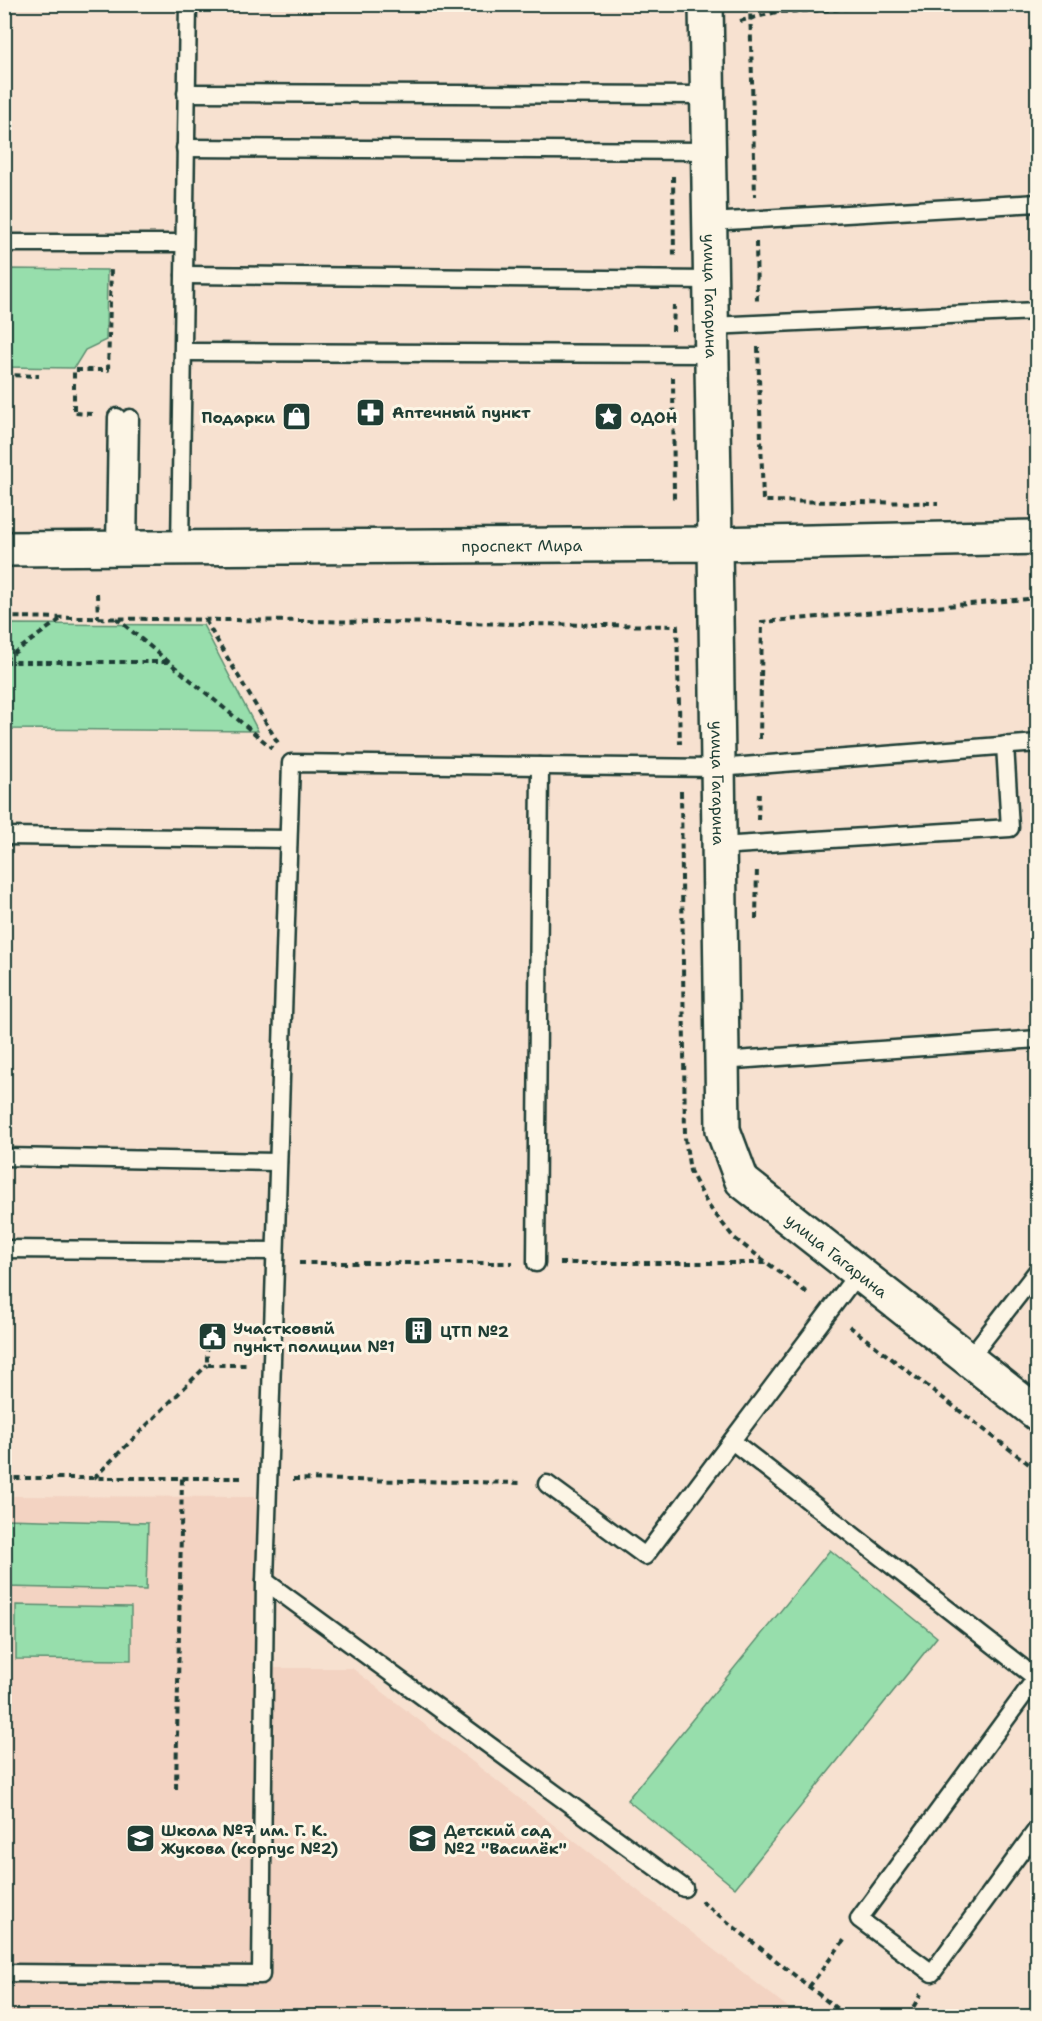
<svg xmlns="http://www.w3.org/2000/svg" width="1042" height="2021" viewBox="0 0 1042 2021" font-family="'Shantell Sans',sans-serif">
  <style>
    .built { fill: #f3d3c2 }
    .green { fill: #97deac; stroke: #5b8e70; stroke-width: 1.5 }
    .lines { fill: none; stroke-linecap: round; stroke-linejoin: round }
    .service-casing { stroke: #1f3d34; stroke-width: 21 }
    .minor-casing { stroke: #1f3d34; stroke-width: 38 }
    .tertiary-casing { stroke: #1f3d34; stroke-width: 38 }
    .path { stroke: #1f3d34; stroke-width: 4; stroke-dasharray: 6 4.5; stroke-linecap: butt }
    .service { stroke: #fcf5e5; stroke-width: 16 }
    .minor { stroke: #fcf5e5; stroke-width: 33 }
    .tertiary { stroke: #fcf5e5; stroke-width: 33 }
    .labels { text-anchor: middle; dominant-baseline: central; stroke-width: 6; stroke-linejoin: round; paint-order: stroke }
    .street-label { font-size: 16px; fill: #1f3d34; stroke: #fcf5e5 }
    .poi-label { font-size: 16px; font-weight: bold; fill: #1f3d34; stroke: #fcf5e5; text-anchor: start }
  </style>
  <rect width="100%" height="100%" fill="#f7e1d0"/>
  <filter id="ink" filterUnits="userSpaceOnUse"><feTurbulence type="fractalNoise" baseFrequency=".0167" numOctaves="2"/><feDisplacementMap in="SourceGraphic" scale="12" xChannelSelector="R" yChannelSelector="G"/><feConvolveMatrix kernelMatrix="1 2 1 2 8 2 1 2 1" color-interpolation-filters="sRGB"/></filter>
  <g filter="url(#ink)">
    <polygon class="built" points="5,1496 258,1497 254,1668 352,1668 799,2016 5,2016"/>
    <g class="green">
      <polygon points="5,269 107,270 106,340 85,350 74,368 5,367"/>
      <polygon points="5,624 203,625 258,731 5,729"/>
      <polygon points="5,1519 148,1523 146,1590 5,1587"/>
      <polygon points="830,1550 937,1637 735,1888 627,1800"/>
      <polygon points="16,1605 131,1607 131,1660 16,1659"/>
    </g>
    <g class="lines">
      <defs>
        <g id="service">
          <polyline points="186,93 707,95"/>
          <polyline points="185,148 708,151"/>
          <polyline points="709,222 1038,203"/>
          <polyline points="4,243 184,243"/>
          <polyline points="184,275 710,280"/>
          <polyline points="711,326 1038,311"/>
          <polyline points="183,352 712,354"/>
          <polyline points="115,548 117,417"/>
          <polyline points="128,548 130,418"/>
          <polyline points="180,548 188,4"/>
          <polyline points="4,836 288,839"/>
          <polyline points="719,846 1010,828 1005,745"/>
          <polyline points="721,1061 1038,1039"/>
          <polyline points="4,1157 278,1162"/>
          <polyline points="4,1249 275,1251"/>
          <polyline points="536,1263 540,766"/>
          <polyline points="968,1360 1038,1270"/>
          <polyline points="732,1441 1036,1678"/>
          <polyline points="547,1484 645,1556 858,1273"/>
          <polyline points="265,1581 684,1888"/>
          <polyline points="1038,1679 1036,1678 859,1919 932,1973 1038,1828"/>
          <polyline points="4,1973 261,1975 265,1581 291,763 718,768 1038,743"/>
        </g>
        <g id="minor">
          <path id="s1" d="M 706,4 L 715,544 L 1038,537"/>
        </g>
        <g id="tertiary">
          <path id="s2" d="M 4,549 L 715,544 L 723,1130 L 742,1181 L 1038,1414"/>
        </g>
      </defs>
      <use href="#service" class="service-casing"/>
      <use href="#minor" class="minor-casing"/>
      <use href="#tertiary" class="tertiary-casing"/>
      <g class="path">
        <polyline points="750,4 755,196"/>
        <polyline points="740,21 777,12 831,10 888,4"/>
        <polyline points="673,176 674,256"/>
        <polyline points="756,242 757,301"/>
        <polyline points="673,331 674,305"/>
        <polyline points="758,347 763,501 938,503"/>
        <polyline points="4,375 39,376"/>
        <polyline points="673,377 674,499"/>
        <polyline points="92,414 74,413 74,370 108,370 111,268"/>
        <polyline points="97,593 98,618"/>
        <polyline points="4,617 677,626 680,744"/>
        <polyline points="116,618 272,748"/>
        <polyline points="205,620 278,743"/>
        <polyline points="4,660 62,618"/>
        <polyline points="4,662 168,662"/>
        <polyline points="760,739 762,622 1038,598"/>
        <polyline points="681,791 685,1138 690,1171 708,1205 734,1238 810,1295"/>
        <polyline points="758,820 759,789"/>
        <polyline points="756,919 757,867"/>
        <polyline points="299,1263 513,1263"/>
        <polyline points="560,1263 768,1263"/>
        <polyline points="849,1326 1038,1471"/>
        <polyline points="207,1345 207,1365 249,1365"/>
        <polyline points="4,1478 244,1478"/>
        <polyline points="94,1478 207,1365"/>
        <polyline points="293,1479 523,1483"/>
        <polyline points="176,1789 182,1478"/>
        <polyline points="701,1901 846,2016"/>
        <polyline points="809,1987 845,1939"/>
        <polyline points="908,2016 921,1994"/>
      </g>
      <use href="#service" class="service"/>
      <use href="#minor" class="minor"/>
      <use href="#tertiary" class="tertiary"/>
    </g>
  </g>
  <defs>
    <symbol id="pharmacy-square" viewBox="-11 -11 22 22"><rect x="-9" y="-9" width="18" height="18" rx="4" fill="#1f3d34" stroke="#fcf5e5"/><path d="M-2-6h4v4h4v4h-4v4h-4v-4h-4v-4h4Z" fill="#fff"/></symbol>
    <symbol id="shop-square" viewBox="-11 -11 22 22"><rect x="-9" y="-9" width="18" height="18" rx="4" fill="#1f3d34" stroke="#fcf5e5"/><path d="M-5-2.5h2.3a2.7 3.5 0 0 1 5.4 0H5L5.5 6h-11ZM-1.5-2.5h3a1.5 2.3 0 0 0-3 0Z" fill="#fff"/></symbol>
    <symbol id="sight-square" viewBox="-11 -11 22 22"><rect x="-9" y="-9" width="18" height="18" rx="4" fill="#1f3d34" stroke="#fcf5e5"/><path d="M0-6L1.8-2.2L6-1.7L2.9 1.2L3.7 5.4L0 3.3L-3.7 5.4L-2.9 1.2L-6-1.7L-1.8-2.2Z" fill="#fff"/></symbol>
    <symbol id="building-square" viewBox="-11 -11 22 22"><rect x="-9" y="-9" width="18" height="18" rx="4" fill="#1f3d34" stroke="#fcf5e5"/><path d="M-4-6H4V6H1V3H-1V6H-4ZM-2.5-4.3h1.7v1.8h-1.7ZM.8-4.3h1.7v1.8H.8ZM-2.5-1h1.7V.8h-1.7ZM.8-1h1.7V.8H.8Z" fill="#fff"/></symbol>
    <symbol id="civic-square" viewBox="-11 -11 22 22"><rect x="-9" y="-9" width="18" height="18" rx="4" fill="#1f3d34" stroke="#fcf5e5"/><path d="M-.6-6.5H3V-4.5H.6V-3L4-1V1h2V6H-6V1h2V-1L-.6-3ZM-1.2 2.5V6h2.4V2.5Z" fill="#fff"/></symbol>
    <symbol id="school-square" viewBox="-11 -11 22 22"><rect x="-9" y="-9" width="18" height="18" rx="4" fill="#1f3d34" stroke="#fcf5e5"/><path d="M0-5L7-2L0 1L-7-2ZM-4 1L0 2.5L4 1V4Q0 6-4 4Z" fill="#fff"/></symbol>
  </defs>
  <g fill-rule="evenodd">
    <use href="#pharmacy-square" x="354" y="396" width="33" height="33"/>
    <use href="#shop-square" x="280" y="400" width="33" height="33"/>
    <use href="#sight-square" x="592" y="400" width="33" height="33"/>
    <use href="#building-square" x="402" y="1314" width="33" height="33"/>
    <use href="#civic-square" x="196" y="1320" width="33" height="33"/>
    <use href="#school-square" x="124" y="1822" width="33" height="33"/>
    <use href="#school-square" x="406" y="1822" width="33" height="33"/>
  </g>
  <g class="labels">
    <g class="street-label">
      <text stroke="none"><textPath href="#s1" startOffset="292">улица Гагарина</textPath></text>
      <text stroke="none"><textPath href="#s2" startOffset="518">проспект Мира</textPath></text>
      <text stroke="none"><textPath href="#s2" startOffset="950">улица Гагарина</textPath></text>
      <text stroke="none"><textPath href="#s2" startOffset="1472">улица Гагарина</textPath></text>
    </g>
    <g class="poi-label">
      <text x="392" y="412">Аптечный пункт</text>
      <text x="275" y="417" text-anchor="end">Подарки</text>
      <text x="630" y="417">ОДОН</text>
      <text x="233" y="1328">Участковый<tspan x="233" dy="18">пункт полиции №1</tspan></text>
      <text x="440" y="1331">ЦТП №2</text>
      <text x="161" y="1830">Школа №7 им. Г. К.<tspan x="161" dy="18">Жукова (корпус №2)</tspan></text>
      <text x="444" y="1830">Детский сад<tspan x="444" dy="18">№2 "Василёк"</tspan></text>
    </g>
  </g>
  <rect width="1042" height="2021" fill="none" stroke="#fcf5e5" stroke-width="24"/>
  <rect x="12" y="12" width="1018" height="1997" fill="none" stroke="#1f3d34" stroke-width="2" filter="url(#ink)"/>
</svg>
